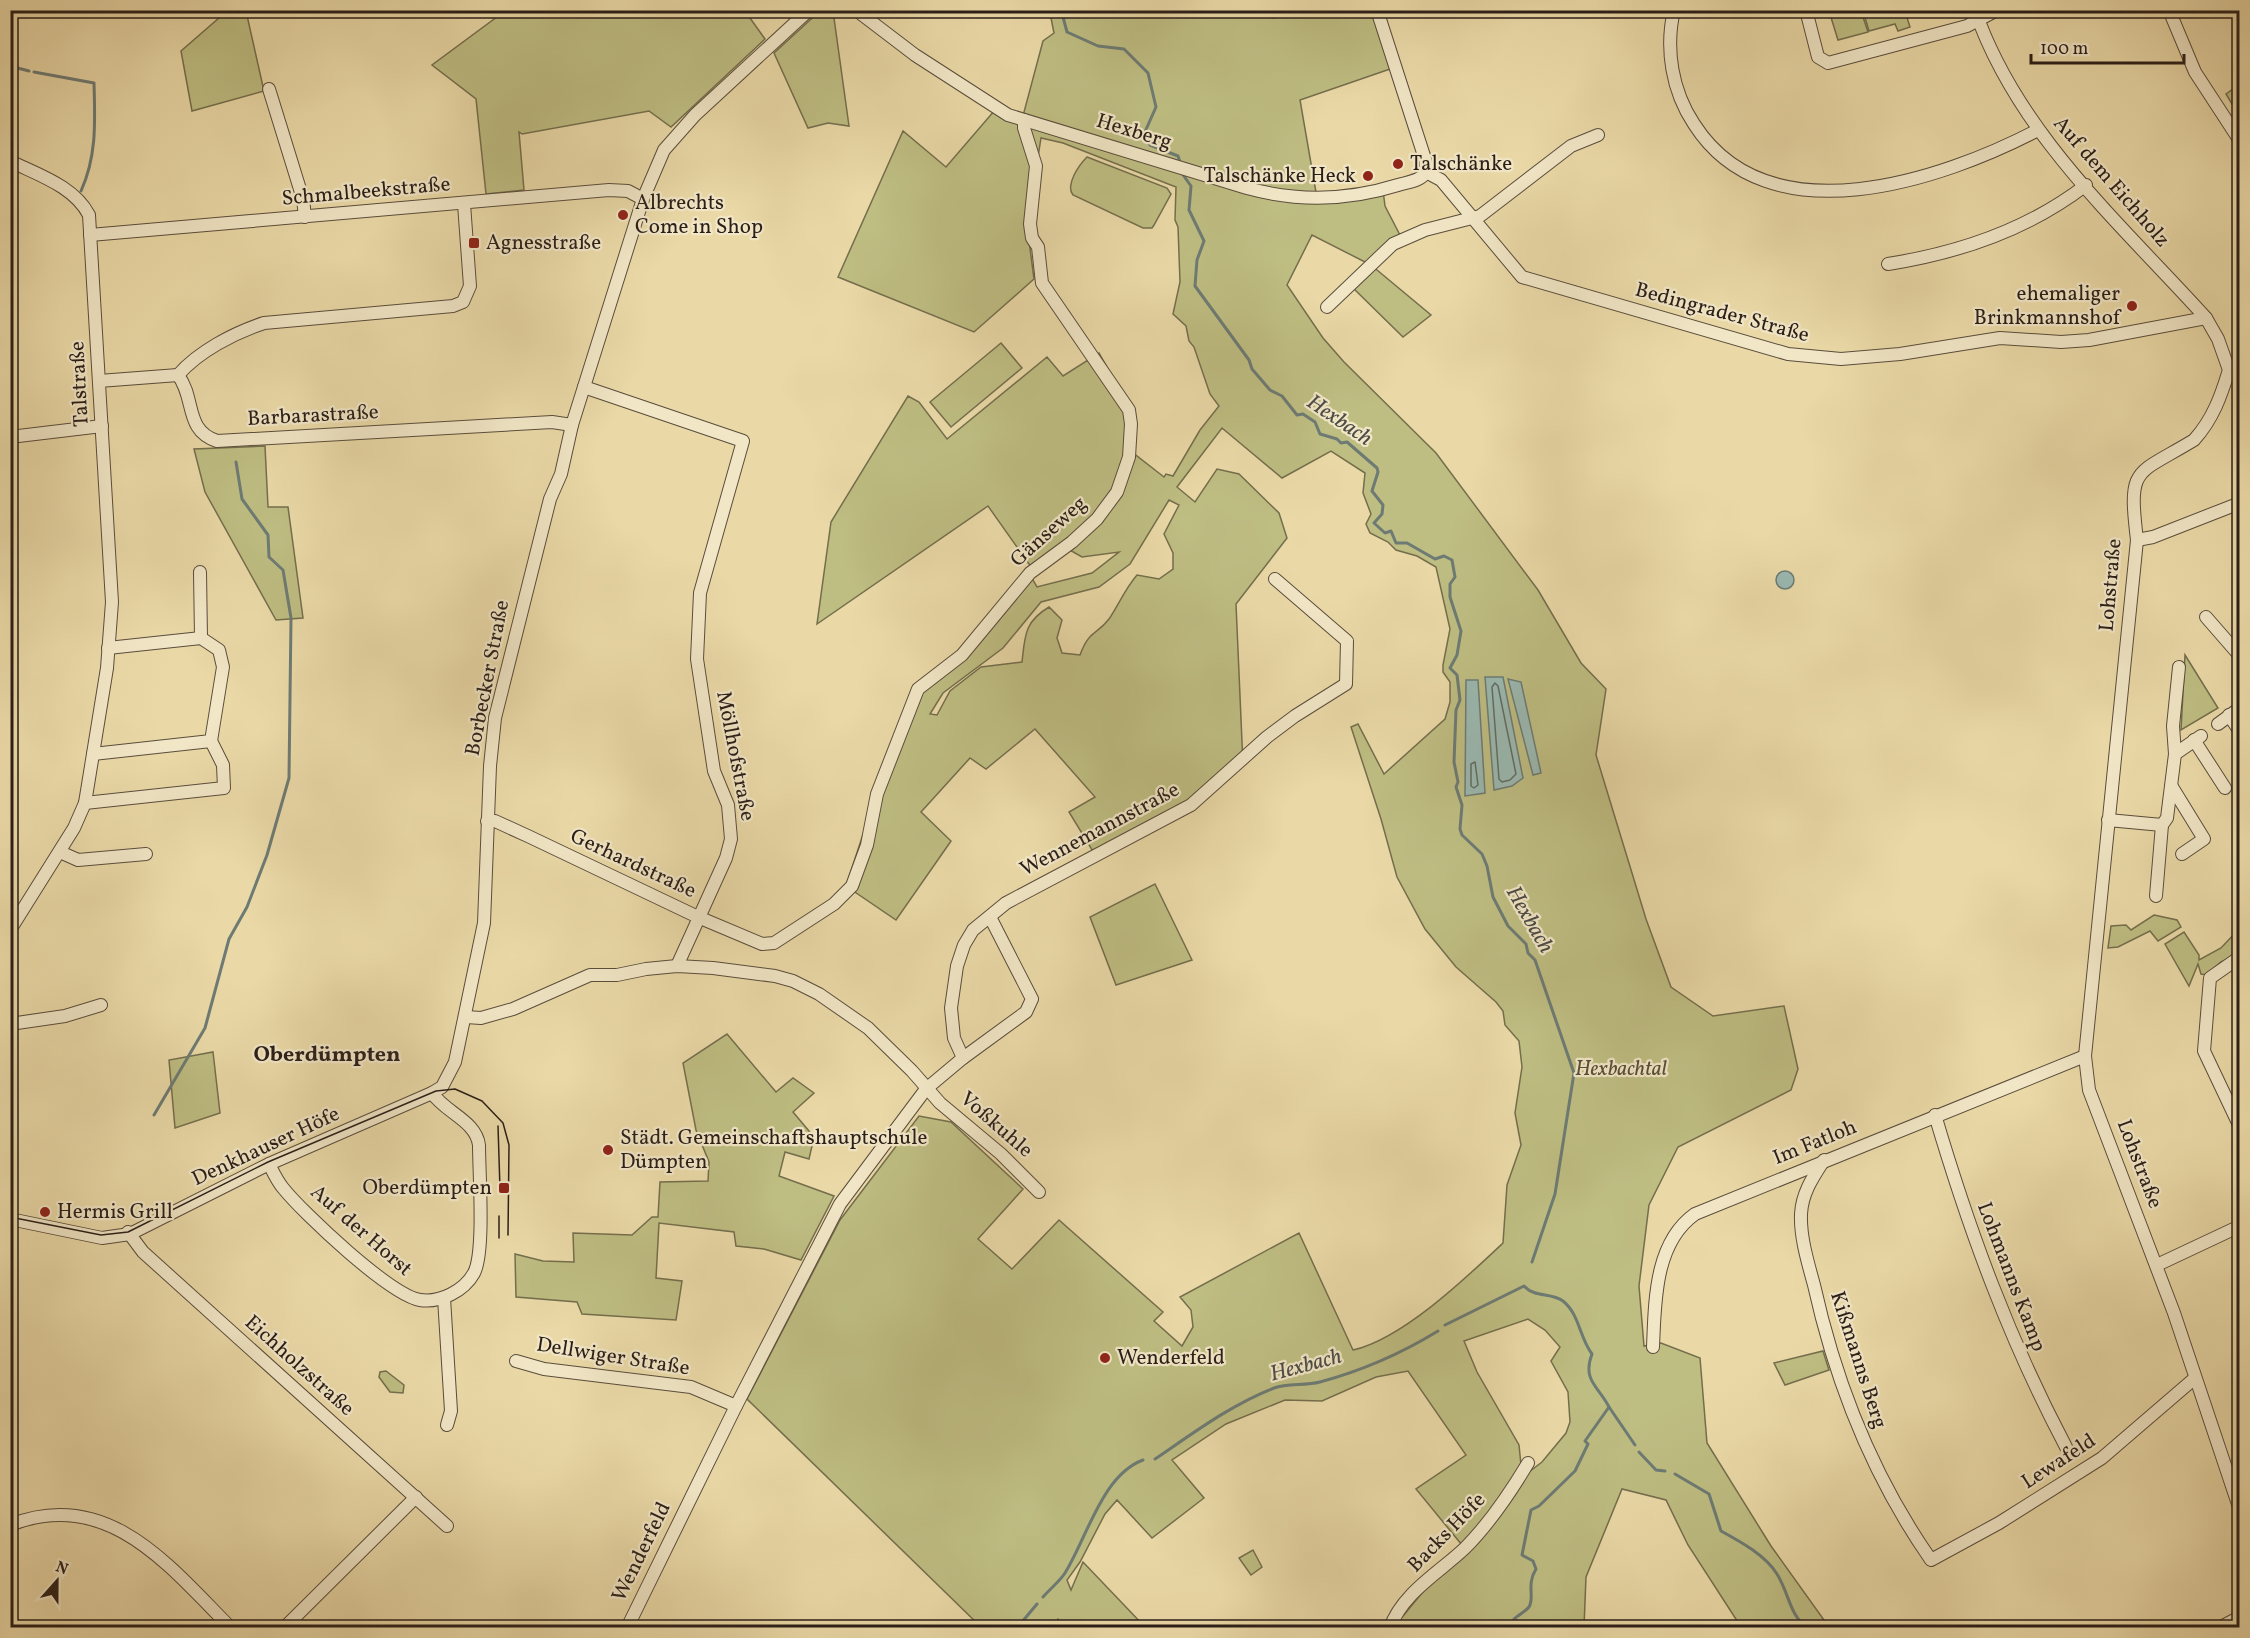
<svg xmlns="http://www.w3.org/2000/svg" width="2250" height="1638" viewBox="0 0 2250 1638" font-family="Vollkorn,serif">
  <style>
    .green { fill: #bebd82; stroke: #746e4d; stroke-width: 1.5; fill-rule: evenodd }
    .water { fill: #9ab9b1; stroke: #6d7b74; stroke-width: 1.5 }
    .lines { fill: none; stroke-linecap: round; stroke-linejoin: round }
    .shore { stroke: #626c64; stroke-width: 1.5 }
    .stream { stroke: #6d7b74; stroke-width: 3 }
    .minor-casing { stroke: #5a4d3c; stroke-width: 14 }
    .minor { stroke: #f1e6c6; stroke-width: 12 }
    .tram { stroke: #2a1e18; stroke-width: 1.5 }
    .poi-dot { fill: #8f2418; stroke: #f1e6c6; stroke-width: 2 }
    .labels { text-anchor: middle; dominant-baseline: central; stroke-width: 4.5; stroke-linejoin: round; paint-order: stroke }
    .street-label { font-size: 21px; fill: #2a1e18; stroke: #f1e6c6 }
    .poi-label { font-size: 21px; fill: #2a1e18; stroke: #f1e6c6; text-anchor: start }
    .park-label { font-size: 21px; font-style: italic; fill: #564e38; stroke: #f1e6c6 }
    .water-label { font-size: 22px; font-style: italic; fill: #4c4c46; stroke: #f1e6c6 }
    .neighbourhood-label { font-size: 22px; font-weight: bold; fill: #2a1e18; stroke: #f1e6c6 }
  </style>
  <rect width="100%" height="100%" fill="#ead9a7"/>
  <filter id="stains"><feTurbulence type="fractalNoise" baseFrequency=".00333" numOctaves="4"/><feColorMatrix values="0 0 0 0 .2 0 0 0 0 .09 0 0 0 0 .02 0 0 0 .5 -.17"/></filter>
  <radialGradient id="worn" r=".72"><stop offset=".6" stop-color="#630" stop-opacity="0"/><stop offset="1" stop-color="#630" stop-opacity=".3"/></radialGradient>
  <g class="green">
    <polygon points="821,10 833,11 849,126 828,123 808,128 774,53"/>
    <path d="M 1243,10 L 1273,18 L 1302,11 L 1374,11 L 1393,68 L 1300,100 L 1317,198 L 1287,197 L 1198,174 L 1287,198 L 1315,200 L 1383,190 L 1385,206 L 1401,237 L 1369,264 L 1312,235 L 1287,285 L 1323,338 L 1344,362 L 1436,453 L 1538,590 L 1581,663 L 1606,689 L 1596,755 L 1646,919 L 1671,987 L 1713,1016 L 1784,1006 L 1798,1069 L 1791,1090 L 1678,1147 L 1649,1205 L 1639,1286 L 1644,1346 L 1661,1343 L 1700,1358 L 1707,1443 L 1771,1546 L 1829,1627 L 1741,1627 L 1688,1545 L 1666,1500 L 1622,1489 L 1586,1577 L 1584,1627 L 1394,1627 L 1431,1582 L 1461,1556 L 1504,1507 L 1525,1475 L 1542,1462 L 1566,1433 L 1570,1422 L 1568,1392 L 1551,1361 L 1560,1347 L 1545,1330 L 1528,1319 L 1464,1341 L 1477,1372 L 1519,1445 L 1521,1465 L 1500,1502 L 1462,1545 L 1416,1489 L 1466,1455 L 1408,1371 L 1376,1377 L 1322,1401 L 1285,1400 L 1226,1424 L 1172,1460 L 1204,1498 L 1152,1538 L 1117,1500 L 1105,1514 L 1080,1562 L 1067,1580 L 1071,1590 L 1083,1562 L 1145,1627 L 1065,1627 L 1058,1619 L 1054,1627 L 981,1627 L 747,1399 L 840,1220 L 919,1116 L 951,1122 L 1023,1189 L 978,1239 L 1012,1269 L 1059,1220 L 1163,1312 L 1154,1321 L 1182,1346 L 1193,1327 L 1191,1310 L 1180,1297 L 1299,1233 L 1353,1350 C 1402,1339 1466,1278 1503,1243 L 1507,1185 L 1521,1145 L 1515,1113 L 1522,1067 L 1519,1041 L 1505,1025 L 1503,1011 L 1496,1002 L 1456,967 L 1425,929 L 1397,877 L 1381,819 L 1351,727 L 1358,724 L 1384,774 L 1445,719 L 1450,702 L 1450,682 L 1443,672 L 1443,665 L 1450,629 L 1436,567 L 1417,556 L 1396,550 L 1388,542 L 1370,533 L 1366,524 L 1371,514 L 1363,493 L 1365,473 L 1331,451 L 1282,478 L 1222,428 L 1177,487 L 1195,502 L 1217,469 L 1239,474 L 1279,513 L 1287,538 L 1236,604 L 1243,765 L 1188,813 L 1097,858 L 1069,812 L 1095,797 L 1035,729 L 986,769 L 970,758 L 921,812 L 951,841 L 896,920 L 846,886 L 904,710 L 911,711 C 922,680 955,669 975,646 C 995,624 1011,598 1030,575 L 1037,587 L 1092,573 L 1119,552 L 1082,557 L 1068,549 L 1036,574 L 988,506 L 817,624 L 831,522 L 908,396 L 919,402 L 947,439 L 1047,357 L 1063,376 L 1099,353 L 1127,402 L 1132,452 L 1164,477 L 1166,474 L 1173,476 L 1200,430 L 1219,406 L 1210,394 L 1194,347 L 1189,341 L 1186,326 L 1173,314 L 1180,282 L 1178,227 L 1175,220 L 1176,187 L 1063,143 L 1041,138 L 1038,157 L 1025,133 L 1035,171 L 1026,218 L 1034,279 L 974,332 L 838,277 L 903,131 L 946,167 L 995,110 L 1023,128 L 1024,112 L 1043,41 L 1054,33 L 1051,18 L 1054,11 ZM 1169,500 L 1179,505 L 1164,534 L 1173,553 L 1173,569 L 1159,579 L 1137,575 C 1125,589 1119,604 1109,619 C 1097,635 1089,630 1080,655 L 1062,653 L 1057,638 L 1062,620 L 1049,607 C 1024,622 1025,636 1022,662 L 981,667 L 950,691 L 937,715 L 930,714 L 943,693 L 1003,648 L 1041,602 L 1099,587 L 1130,564 Z"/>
    <polygon points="227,11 246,11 264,91 192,111 181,51"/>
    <polygon points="505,11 745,11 765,39 671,127 649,111 522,134 519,132 524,190 486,194 476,99 432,65"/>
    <polygon points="1829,11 1861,11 1868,32 1838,40"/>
    <polygon points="1863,11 1905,11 1910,27 1898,31 1895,24 1869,31"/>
    <polygon points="2239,85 2239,128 2233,118 2238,114 2226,94"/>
    <path d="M 1087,157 L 1167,188 L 1171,194 L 1154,225 L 1152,228 L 1143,228 L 1073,195 C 1065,185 1079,165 1087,157 Z"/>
    <polygon points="1371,265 1431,315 1403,337 1350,285"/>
    <polygon points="1001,343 1022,368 951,427 930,402"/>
    <polygon points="265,446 268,507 288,507 303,618 276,620 205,492 194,449"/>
    <polygon points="2185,655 2218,708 2181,730"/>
    <polygon points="1155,884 1192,960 1116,985 1090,917"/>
    <polygon points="2154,915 2177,920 2181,927 2158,941 2150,931 2118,947 2108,948 2111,926 2126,925 2131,930"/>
    <polygon points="2239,929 2239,948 2237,955 2221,962 2206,975 2201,974 2198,964 2189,986 2165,944 2184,932 2199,955 2199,960 2221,948"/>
    <polygon points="727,1034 776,1092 793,1078 814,1093 793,1112 814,1137 809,1159 785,1152 779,1176 834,1196 801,1260 764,1249 736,1246 734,1232 659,1223 656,1278 682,1281 676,1320 582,1314 577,1302 516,1297 515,1254 543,1261 574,1262 573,1233 632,1235 652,1217 658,1217 660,1182 708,1181 709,1162 696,1130 683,1063"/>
    <polygon points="213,1052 220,1113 175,1128 169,1060"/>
    <polygon points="1823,1351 1829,1370 1785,1385 1774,1363"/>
    <polygon points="386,1371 404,1385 403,1393 390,1392 379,1377 380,1372"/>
    <polygon points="1253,1550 1262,1567 1251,1575 1239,1558"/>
  </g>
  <g class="water">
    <circle cx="1785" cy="580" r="9"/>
    <polygon points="1485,677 1503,677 1523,778 1512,786 1494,790"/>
    <polygon points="1508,679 1521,682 1541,773 1533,775"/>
    <polygon points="1466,680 1478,680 1485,793 1465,796"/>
  </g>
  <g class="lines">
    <g class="shore">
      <polygon points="1495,683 1498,686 1516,774 1510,780 1502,782 1499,779 1492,687"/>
      <polygon points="1475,762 1478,785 1474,788 1471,786 1471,764"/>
    </g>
    <g class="stream">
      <polyline points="1066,10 1063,17 1067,32 1098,46 1124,49 1148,73 1156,107 1144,134 1150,145 1178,156 1181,165"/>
      <polyline points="10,66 29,71"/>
      <path d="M 34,72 L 94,83 C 95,121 97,156 81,191"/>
      <polyline points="1181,172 1191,186 1189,210 1204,241 1197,260 1195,286 1249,360 1252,369 1270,390 1282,396 1297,415 1303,414 1315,422 1320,434 1337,439 1341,443 1347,442 1377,468 1378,472 1372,491 1383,505 1382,514 1374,523 1385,533 1391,531 1396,543 1407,543 1435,559 1444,556 1452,560 1455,577 1450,584 1450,597 1461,631 1457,655 1450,668 1457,675 1460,700 1456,710 1454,762 1458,782 1456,787 1462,805 1460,829 1462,835 1482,854 1487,866 1493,897 1508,926 1526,944 1528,953 1535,960 1574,1073 1555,1194 1532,1262"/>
      <polyline points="154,1115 205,1028 229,939 247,907 267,855 289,778 291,618 283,570 269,557 268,535 242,499 236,462"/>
      <path d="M 1445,1325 L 1524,1286 C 1535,1298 1551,1292 1563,1301 C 1580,1315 1579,1337 1592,1354 C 1582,1380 1598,1386 1609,1407 L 1585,1441 L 1588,1444 L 1575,1471 L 1539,1506 L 1531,1510 L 1522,1555 L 1533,1561 L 1536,1569 C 1526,1585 1535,1597 1529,1607 C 1526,1611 1518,1615 1514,1619 L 1518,1622 L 1516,1628"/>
      <polyline points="1609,1407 1635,1445"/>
      <polyline points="1639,1452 1656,1470 1665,1471"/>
      <path d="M 1155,1459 C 1192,1434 1232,1404 1274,1388 C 1288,1383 1305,1386 1320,1382 C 1361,1371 1402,1353 1438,1331"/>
      <path d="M 1675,1474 L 1709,1494 L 1721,1531 C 1741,1542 1765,1555 1777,1574 C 1789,1593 1789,1614 1807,1628"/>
      <path d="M 1043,1597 C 1050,1589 1060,1581 1065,1573 C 1087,1538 1102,1475 1143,1460"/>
      <polyline points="1017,1628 1037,1604"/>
    </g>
    <defs>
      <g id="minor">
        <path d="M 856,10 L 915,55 L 1008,115 L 1247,188 C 1298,202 1347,201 1398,185 C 1408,182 1421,181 1426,172"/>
        <polyline points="1377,10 1426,162 1426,172"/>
        <path d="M 1674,10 C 1665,49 1672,91 1694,124 C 1768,240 1942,180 2038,130"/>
        <polyline points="1806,10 1818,57 1828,63 1967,26 1997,10"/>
        <path d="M 1975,10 C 2017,133 2121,224 2206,318 L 2218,339 L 2229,370"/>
        <polyline points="2169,10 2195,72 2240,141"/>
        <polyline points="269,89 303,199 305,217"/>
        <path d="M 10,161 C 38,175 74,186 89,215 L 112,602 L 107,668 L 85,803 L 74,828 L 10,930"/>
        <polyline points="1426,172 1441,180 1522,277 1788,354 1841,359 1900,354 2000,338 2061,342 2089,340 2206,318"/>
        <polyline points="90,235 609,190 628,191 643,199"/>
        <path d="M 1888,264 C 1958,253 2029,229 2086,185"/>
        <polyline points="1327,307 1393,244 1425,230 1480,216 1571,146 1598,135"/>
        <path d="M 2229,370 C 2221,396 2213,419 2194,440 C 2135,476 2128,465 2137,540 L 2085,1056 L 2089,1090 L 2174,1313 L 2240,1510"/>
        <path d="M 178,375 C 196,399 184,430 217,441 L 552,422 L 572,425"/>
        <path d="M 178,375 C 199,351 234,333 264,323 L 453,306 L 463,302 L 470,286 L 464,204"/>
        <polyline points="99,381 178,375"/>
        <polyline points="584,387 743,441 700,593 697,659 714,771 728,805 731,839 726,858 677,966"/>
        <polyline points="10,437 102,426"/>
        <polyline points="2137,540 2153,537 2240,503"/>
        <polyline points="200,572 201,638"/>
        <polyline points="2206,617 2240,656"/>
        <polyline points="2229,715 2240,732"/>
        <polyline points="2218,724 2240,708"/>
        <polyline points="2194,740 2225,788"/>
        <polyline points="93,754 211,741 223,667 219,650 201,638 108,648"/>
        <polyline points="2175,754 2173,726 2179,667"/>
        <polyline points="2172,787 2204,839 2182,854"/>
        <polyline points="85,803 224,788 223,765 211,741"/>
        <polyline points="2108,820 2162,825 2167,818 2175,754 2201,736"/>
        <polyline points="487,821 495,821 530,837 698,917 762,944 774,943 834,904 852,886 867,845 877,794 918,689 962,655 1030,573 1072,542 1097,519 1117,492 1129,457 1131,424 1129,410 1042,283 1038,247 1032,238 1030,224 1036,166 1024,128 1024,120"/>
        <polyline points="60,852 78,860 146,854"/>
        <polyline points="2156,896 2162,825"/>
        <polyline points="2240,957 2210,978 2204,1051 2240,1127"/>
        <polyline points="466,1017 481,1018 513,1009 590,975 617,975 646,969 677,966 713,968 775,976 793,981 819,994 868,1028 912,1071 940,1103 1001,1154 1039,1192"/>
        <polyline points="10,1024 65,1016 101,1005"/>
        <polyline points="963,1058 1026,1012 1032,999 990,917"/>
        <path d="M 1935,1115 C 1970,1233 2009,1339 2066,1447"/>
        <path d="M 1824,1160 C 1813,1177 1802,1193 1801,1214 C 1800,1237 1808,1263 1814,1285 C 1836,1384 1873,1477 1931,1560 L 1999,1523 L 2102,1458 L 2195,1378"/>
        <path d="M 269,1164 C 273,1172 277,1181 283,1188 C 303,1213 390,1295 420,1300 C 440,1303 464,1291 474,1273 C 485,1252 479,1173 479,1145 C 476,1121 446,1113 432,1093"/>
        <polyline points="10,1219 102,1238 130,1234 269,1164 432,1093 442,1087 455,1062 484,923 490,766 495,718 550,499 561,474 572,425 643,199 664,150 695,115 809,10"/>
        <polyline points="128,1232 143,1252 447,1526"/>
        <polyline points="2157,1265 2240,1226"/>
        <polyline points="444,1298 451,1411 447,1425"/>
        <path d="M 1653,1347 C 1655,1303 1654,1243 1695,1214 L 2085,1056"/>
        <polyline points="516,1361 544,1369 691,1387 736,1406"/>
        <path d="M 10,1525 C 108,1486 170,1567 231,1628"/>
        <polyline points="284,1628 416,1497"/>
        <polyline points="627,1628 736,1406 840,1204 926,1089 963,1058 954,1038 951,1008 957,966 964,945 973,930 1006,903 1191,805 1267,737 1295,716 1346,684 1347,641 1275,579"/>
        <path d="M 1390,1628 C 1402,1593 1440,1572 1465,1548 C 1490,1523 1510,1493 1528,1463"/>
        <polyline points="2219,1628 2240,1617"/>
      </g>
    </defs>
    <use href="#minor" class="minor-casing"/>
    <use href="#minor" class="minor"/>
    <g class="tram">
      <polyline points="498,1126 500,1189"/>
      <polyline points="10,1217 101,1235 128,1232 268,1162 436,1091 455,1089 482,1101 503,1123 509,1145 508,1235"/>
      <polyline points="499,1238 499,1216"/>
    </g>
  </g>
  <g class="poi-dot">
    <circle cx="1398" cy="164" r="6"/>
    <circle cx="1368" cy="176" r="6"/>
    <circle cx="623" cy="215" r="6"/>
    <rect x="468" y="237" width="12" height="12" rx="3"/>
    <circle cx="2132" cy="306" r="6"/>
    <circle cx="608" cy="1150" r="6"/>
    <rect x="498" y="1182" width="12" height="12" rx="3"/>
    <circle cx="45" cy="1212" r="6"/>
    <circle cx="1105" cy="1358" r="6"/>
  </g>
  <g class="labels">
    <g class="street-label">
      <text transform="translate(1134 132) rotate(17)">Hexberg</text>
      <text transform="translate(2111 182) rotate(49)">Auf dem Eichholz</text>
      <text transform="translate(366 192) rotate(-5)">Schmalbeekstraße</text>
      <text transform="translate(1722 313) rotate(15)">Bedingrader Straße</text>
      <text transform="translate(80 384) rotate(-93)">Talstraße</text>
      <text transform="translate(313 416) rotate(-3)">Barbarastraße</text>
      <text transform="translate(1049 532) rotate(-42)">Gänseweg</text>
      <text transform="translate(2111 585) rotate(-85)">Lohstraße</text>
      <text transform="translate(488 678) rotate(-79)">Borbecker Straße</text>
      <text transform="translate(735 756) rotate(79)">Möllhofstraße</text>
      <text transform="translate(1100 830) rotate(-28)">Wennemannstraße</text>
      <text transform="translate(633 864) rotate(25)">Gerhardstraße</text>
      <text transform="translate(996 1125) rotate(41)">Voßkuhle</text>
      <text transform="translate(1815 1143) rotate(-22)">Im Fatloh</text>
      <text transform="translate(266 1147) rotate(-25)">Denkhauser Höfe</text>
      <text transform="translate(2139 1164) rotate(69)">Lohstraße</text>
      <text transform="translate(361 1231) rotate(41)">Auf der Horst</text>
      <text transform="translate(2011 1277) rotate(69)">Lohmanns Kamp</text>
      <text transform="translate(613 1357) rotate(9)">Dellwiger Straße</text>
      <text transform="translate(1858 1360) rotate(72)">Kißmanns Berg</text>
      <text transform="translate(299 1366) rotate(42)">Eichholzstraße</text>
      <text transform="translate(2059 1462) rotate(-33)">Lewafeld</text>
      <text transform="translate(1447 1533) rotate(-46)">Backs Höfe</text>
      <text transform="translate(642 1552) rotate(-64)">Wenderfeld</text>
    </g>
    <g class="poi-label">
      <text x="1410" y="164">Talschänke</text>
      <text x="1356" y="176" text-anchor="end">Talschänke Heck</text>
      <text x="635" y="203">Albrechts<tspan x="635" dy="24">Come in Shop</tspan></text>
      <text x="486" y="243">Agnesstraße</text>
      <text x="2120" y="294" text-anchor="end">ehemaliger<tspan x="2120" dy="24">Brinkmannshof</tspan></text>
      <text x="620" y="1138">Städt. Gemeinschaftshauptschule<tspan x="620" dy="24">Dümpten</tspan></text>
      <text x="492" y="1188" text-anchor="end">Oberdümpten</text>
      <text x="57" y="1212">Hermis Grill</text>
      <text x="1117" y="1358">Wenderfeld</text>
    </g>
    <g class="park-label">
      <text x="1621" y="1069">Hexbachtal</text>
    </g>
    <g class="water-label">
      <text transform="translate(1339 421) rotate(34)">Hexbach</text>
      <text transform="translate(1529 920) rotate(60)">Hexbach</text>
      <text transform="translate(1306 1366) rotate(-15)">Hexbach</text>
    </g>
    <g class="neighbourhood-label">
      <text x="327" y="1055">Oberdümpten</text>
    </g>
  </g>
  <rect width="2250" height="1638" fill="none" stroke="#ead9a7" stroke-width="36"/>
  <rect x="12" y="12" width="2226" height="1614" fill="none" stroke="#2a1e18" stroke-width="3"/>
  <rect x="18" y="18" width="2214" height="1602" fill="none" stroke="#2a1e18" stroke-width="1.5"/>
  <g transform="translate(57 1581) rotate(21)" stroke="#f1e6c6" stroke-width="4.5" paint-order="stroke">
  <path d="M0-4.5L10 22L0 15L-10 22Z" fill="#2a1e18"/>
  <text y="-9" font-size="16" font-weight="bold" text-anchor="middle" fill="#2a1e18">N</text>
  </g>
  <path d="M2031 54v9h153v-9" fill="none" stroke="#2a1e18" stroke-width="3"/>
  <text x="2040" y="54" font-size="18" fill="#2a1e18" stroke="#f1e6c6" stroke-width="4.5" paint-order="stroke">100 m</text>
  <rect width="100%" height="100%" filter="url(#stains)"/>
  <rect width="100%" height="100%" fill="url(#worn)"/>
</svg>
